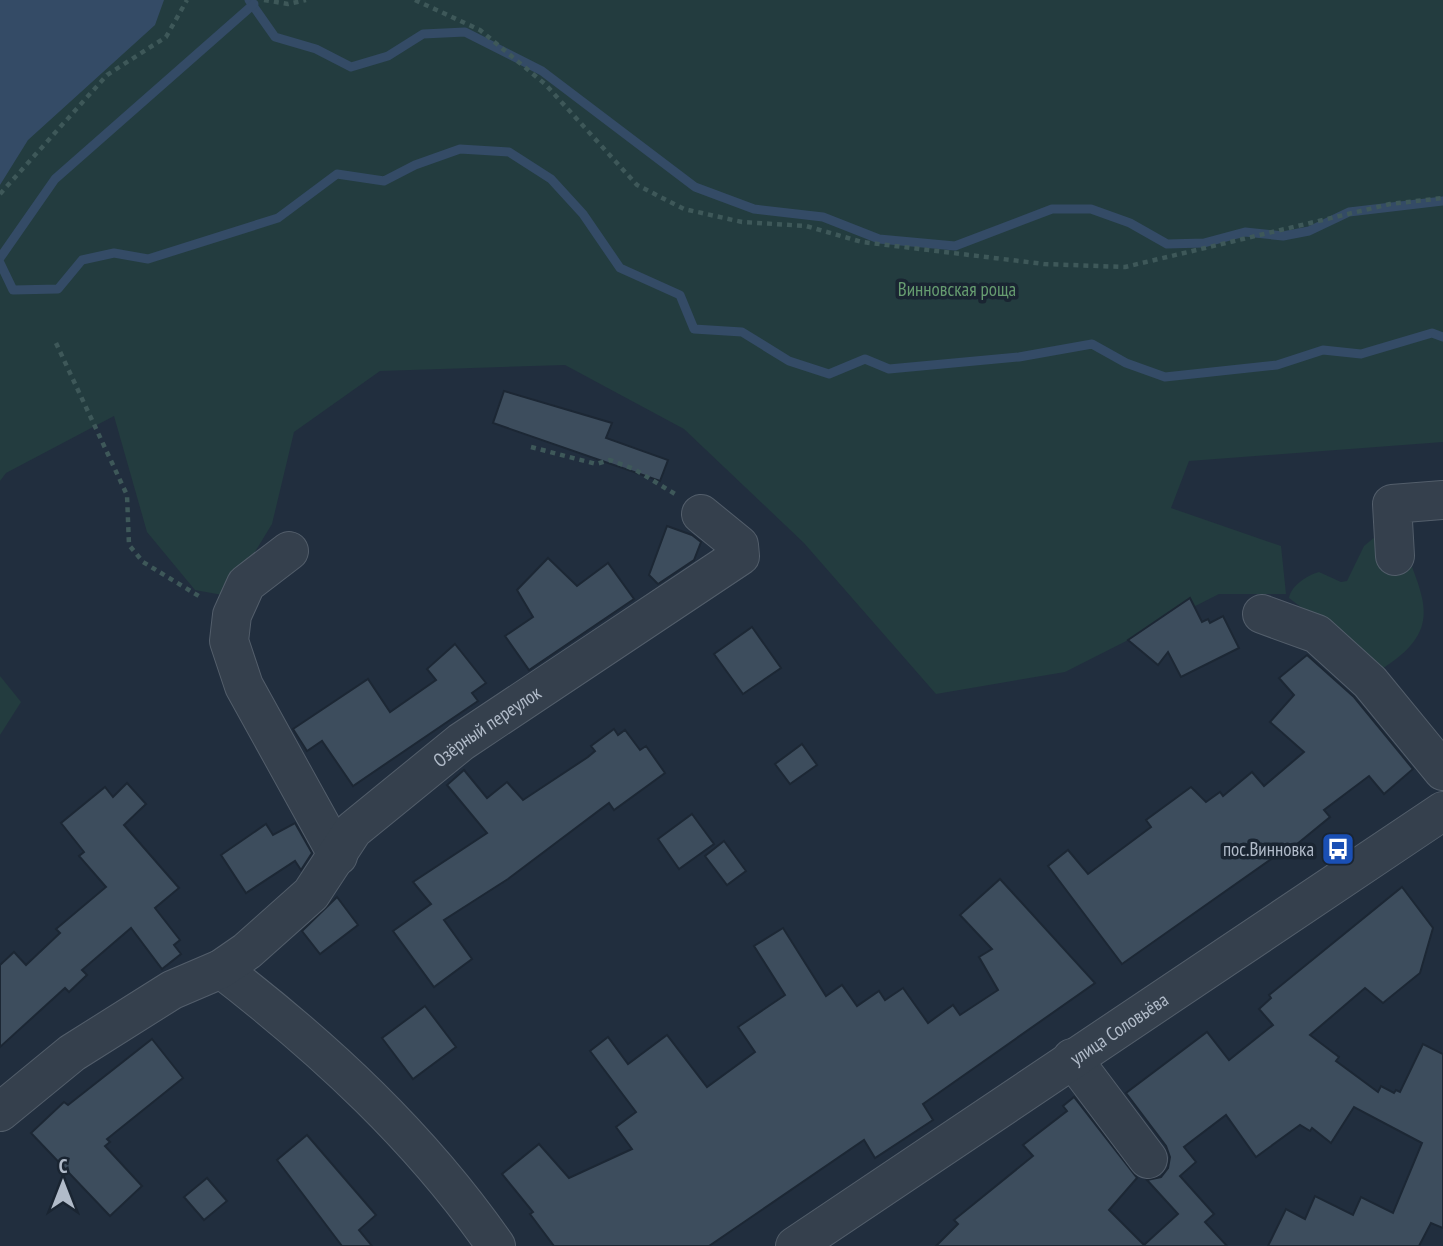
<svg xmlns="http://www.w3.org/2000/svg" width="1443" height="1246" viewBox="0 0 1443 1246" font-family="'PT Sans Narrow',sans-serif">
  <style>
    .green { fill: #233c3f }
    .water { fill: #344b66 }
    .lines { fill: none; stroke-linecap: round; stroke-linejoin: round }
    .stream { stroke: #344b66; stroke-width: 9 }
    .building { fill: #3d4d5d; stroke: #1c2734; stroke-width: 2 }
    .minor-casing { stroke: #535e6b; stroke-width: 40 }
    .path { stroke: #3e5859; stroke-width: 4.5; stroke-dasharray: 5 5; stroke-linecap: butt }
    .minor { stroke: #35404d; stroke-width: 38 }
    .labels { text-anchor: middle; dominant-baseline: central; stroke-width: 7; stroke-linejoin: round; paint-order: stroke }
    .park-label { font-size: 19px; fill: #669c70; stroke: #1a2532 }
    .street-label { font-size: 19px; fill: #b1bbc9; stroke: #1a2532 }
    .poi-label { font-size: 19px; fill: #b1bbc9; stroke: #1a2532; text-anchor: end }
  </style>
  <rect width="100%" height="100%" fill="#212e3e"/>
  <g class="green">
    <polygon points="0,0 1443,0 1443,442 1189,461 1171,508 1281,546 1286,594 1219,594 1065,672 936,694 804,543 684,429 565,365 380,371 294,432 272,524 228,596 195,590 147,532 114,416 6,473 0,481"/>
    <path d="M 1375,537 L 1404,546 C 1425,602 1443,630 1382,669 L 1289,598 C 1291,586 1307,575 1319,572 L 1341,582 L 1347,581 L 1364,546 Z"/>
    <polygon points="0,676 21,702 0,735"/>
  </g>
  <polygon class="water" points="0,0 164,0 155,25 28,140 0,185"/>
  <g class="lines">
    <g class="stream">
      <polyline points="249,0 275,37 316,49 351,67 388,56 423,34 465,32 542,71 695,187 754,209 823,217 879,239 955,246 1052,209 1091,209 1130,223 1167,244 1204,243 1245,232 1283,236 1309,231 1349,212 1443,201"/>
      <polyline points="0,258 55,179 254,4"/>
      <polyline points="0,263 13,290 58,289 82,260 114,253 148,259 278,218 337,174 384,181 415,165 460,149 509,152 551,179 583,214 620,268 680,295 694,329 742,332 789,361 829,374 865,359 889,369 1019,357 1092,344 1126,363 1165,377 1277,365 1323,350 1361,354 1432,333 1443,337"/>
    </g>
  </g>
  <g class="building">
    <polygon points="504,391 612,423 606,438 668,460 660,481 493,423"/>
    <polygon points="667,526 692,535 701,542 694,560 658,584 649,575"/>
    <polygon points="548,558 577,586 608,563 634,599 529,670 505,636 533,617 517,590"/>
    <polygon points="1190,598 1202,622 1208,619 1210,623 1223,616 1239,648 1181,677 1168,652 1158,665 1128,640"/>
    <polygon points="752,627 781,668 743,694 714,654"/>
    <polygon points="455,644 486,683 472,693 478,701 353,786 322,741 307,751 293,729 368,679 390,712 436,680 427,669"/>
    <polygon points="1307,655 1354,697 1413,769 1384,794 1369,776 1324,810 1330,817 1280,858 1277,855 1122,964 1048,866 1068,850 1088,874 1151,827 1146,820 1191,787 1206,802 1220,792 1223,796 1252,772 1264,786 1304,752 1270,722 1294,695 1279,678"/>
    <polygon points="614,729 618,735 625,730 640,750 646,746 665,773 614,810 609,803 508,879 444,920 472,959 434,987 393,931 431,904 413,882 487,833 447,785 464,770 487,798 507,782 523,800 588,757 595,751 591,746"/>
    <polygon points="802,744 817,765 790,784 775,764"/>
    <polygon points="127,783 146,804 124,825 179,888 155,908 180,940 174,945 181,954 162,969 131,928 82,970 87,975 69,992 65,988 0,1047 0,965 14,952 26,965 60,933 56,929 106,887 79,856 84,852 61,823 105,787 113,797"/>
    <polygon points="692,814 714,844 679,869 658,839"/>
    <polygon points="295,823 312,853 301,870 295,861 246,893 221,855 266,824 273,835"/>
    <polygon points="724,841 746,871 727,885 705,856"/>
    <polygon points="1000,879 1095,983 923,1104 933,1120 875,1158 864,1140 709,1246 554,1246 530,1214 533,1212 502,1174 539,1144 569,1178 632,1149 616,1127 636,1112 590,1051 608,1037 628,1064 667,1035 707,1087 755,1052 738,1027 785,995 754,946 783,928 826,996 842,985 857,1006 879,991 885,1000 903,988 928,1023 953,1005 960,1015 998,990 979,957 992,949 960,915"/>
    <polygon points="1402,887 1433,928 1420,973 1383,1003 1365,988 1310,1035 1339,1057 1336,1061 1378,1092 1381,1086 1394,1093 1396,1090 1400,1092 1423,1044 1443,1054 1443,1228 1431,1223 1419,1246 1268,1246 1286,1209 1305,1219 1315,1196 1353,1215 1361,1197 1393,1213 1422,1143 1354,1107 1331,1143 1312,1128 1310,1131 1300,1125 1256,1157 1226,1115 1184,1147 1196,1162 1180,1176 1214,1214 1205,1222 1227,1246 936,1246 958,1224 954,1220 1033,1156 1023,1145 1067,1111 1063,1106 1074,1097 1137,1178 1109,1210 1144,1245 1178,1214 1147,1180 1161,1177 1168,1168 1170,1157 1166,1146 1126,1093 1207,1032 1229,1060 1273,1025 1259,1009 1271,998 1269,995"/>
    <polygon points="337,897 358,925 320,954 302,931"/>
    <polygon points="425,1006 456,1047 413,1079 382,1038"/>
    <polygon points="152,1039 183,1078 107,1139 110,1142 105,1146 142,1186 110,1216 31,1133 64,1102 68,1105"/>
    <polygon points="307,1135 376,1215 359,1230 372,1246 342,1246 277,1160"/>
    <polygon points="207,1178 227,1201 204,1220 184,1197"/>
  </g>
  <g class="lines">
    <defs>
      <g id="minor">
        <polyline points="289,551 246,584 232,615 229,641 244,686 338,856"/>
        <polyline points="1395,556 1392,504 1443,500"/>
        <polyline points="1262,614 1317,634 1370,682 1443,771"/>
        <path d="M 221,969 C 325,1049 421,1138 496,1246"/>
        <polyline points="1072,1058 1148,1159"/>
        <path id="s1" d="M 0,1112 L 72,1053 L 172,990 L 221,969 L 247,951 L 311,894 L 353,830 L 461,742 L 740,556 L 739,545 L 701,514"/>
        <path id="s2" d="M 795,1246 L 1443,811"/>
      </g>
    </defs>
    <use href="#minor" class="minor-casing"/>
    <g class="path">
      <polyline points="264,0 288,4 306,0"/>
      <polyline points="415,0 480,30 545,84 637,185 684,209 742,222 806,226 862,242 1044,264 1125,267 1390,204 1443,198"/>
      <polyline points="0,194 107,75 166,37 187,0"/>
      <polyline points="56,343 127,495 129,545 143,562 202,598"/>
      <polyline points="531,447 596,464 610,460 634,469 675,494"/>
    </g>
    <use href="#minor" class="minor"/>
  </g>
  <defs>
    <symbol id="bus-square" viewBox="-11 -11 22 22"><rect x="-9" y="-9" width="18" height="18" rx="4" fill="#1a4fb4" stroke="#1a2532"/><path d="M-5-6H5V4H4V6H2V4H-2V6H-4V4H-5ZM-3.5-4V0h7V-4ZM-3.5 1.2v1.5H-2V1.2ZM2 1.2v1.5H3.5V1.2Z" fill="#fff"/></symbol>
  </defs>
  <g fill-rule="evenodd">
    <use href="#bus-square" x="1319" y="830" width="38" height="38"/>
  </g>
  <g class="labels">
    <g class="park-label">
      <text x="957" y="289">Винновская роща</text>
    </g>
    <g class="street-label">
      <text stroke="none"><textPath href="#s1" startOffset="628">Озёрный переулок</textPath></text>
      <text stroke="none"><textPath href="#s2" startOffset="390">улица Соловьёва</textPath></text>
    </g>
    <g class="poi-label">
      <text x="1314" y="849">пос.Винновка</text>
    </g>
  </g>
  <g transform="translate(63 1183)" stroke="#1a2532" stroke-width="5" paint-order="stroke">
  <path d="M0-5L12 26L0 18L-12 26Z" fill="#b1bbc9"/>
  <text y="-10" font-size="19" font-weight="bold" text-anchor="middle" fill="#b1bbc9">С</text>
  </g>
</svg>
